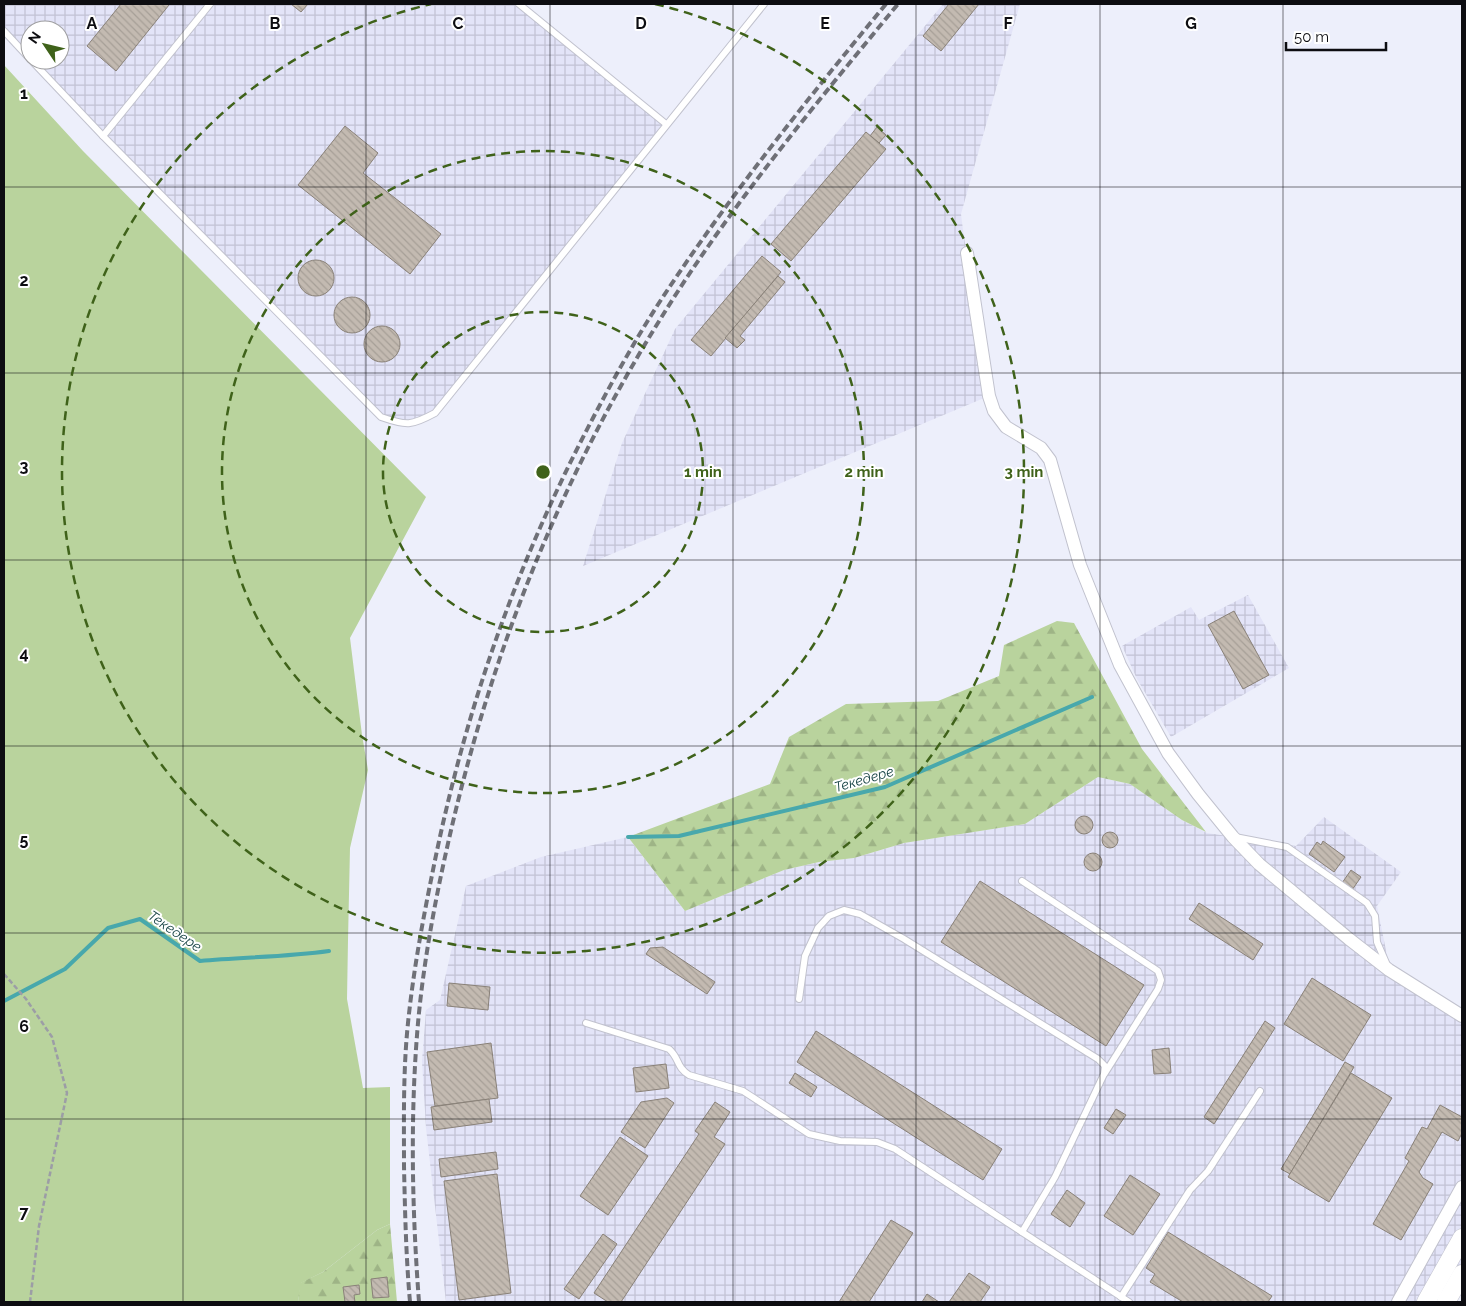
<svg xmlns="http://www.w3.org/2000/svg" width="1466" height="1306" viewBox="0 0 1466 1306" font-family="Raleway,sans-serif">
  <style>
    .industrial { fill: url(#industrial-grid) }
    .grass { fill: #b9d39d }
    .forest { fill: url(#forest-firs) }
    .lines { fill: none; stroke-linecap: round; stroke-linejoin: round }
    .stream { stroke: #48a8ac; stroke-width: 4 }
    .building { fill: url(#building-back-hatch); stroke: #898178 }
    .lane-casing { stroke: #c1c2ce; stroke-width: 8 }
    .street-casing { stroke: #c1c2ce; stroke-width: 14 }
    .secondary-casing { stroke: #c1c2ce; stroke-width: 19 }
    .path { stroke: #9c9da6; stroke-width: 2.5; stroke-dasharray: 5 2.5; stroke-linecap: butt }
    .lane { stroke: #fff; stroke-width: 6 }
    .street { stroke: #fff; stroke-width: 12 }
    .secondary { stroke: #fff; stroke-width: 18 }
    .rail { stroke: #6f7077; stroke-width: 4; stroke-dasharray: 8 4; stroke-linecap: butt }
    .grid { fill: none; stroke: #0d0d11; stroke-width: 1; stroke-opacity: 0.55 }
    .ring { fill: none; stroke: #3f621a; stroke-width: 2.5; stroke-dasharray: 9 6 }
    .labels { text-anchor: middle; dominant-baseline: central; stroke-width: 4; stroke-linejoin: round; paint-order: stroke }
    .water-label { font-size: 14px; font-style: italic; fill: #164244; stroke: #fff }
    .grid-label { font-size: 16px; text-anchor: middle; font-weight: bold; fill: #0d0d11; stroke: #fff; stroke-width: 4; stroke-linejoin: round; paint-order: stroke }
    .centre { fill: #3f621a; stroke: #fff; stroke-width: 2.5 }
    .ring-label { font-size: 15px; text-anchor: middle; font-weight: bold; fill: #3f621a; stroke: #fff; stroke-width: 4; stroke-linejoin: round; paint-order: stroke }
  </style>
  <defs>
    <pattern id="industrial-grid" width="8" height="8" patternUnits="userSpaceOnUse" patternTransform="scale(1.25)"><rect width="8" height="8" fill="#e3e4f8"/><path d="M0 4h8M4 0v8" fill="none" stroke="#c2c2d4"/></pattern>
    <pattern id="forest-firs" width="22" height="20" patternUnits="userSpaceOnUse" patternTransform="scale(1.25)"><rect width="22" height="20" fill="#b9d39d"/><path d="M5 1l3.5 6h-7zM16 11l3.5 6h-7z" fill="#9eb486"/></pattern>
    <pattern id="building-back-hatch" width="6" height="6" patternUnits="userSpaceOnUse" patternTransform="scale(1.25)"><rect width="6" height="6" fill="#c3bab1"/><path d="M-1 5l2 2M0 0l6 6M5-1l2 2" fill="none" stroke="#a69f97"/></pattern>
  </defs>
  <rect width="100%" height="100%" fill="#edeffb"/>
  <g class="industrial">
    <polygon points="4,4 519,4 666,124 435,413 417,423 381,417 31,60 60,60 60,30 30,30 30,59 4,31"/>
    <polygon points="943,4 1020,4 961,214 963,230 989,396 583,566 622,443 675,329"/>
    <polygon points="1248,595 1289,668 1171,737 1137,679 1122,646 1191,607 1199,620"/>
    <polygon points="1098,777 1130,784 1182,820 1207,833 1296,846 1324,817 1401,872 1377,906 1390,970 1462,1016 1462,1274 1446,1302 446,1302 426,1128 422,1061 426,1010 440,1000 466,886 541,857 628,837 685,911 784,870 819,862 854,858 904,843 1025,824"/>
  </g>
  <polygon class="grass" points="4,65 83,151 426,497 350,638 362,735 368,770 350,848 348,940 347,999 363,1088 390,1087 390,1224 377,1230 323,1272 301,1283 298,1302 4,1302"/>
  <g class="forest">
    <polygon points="1057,621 1074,623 1142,749 1206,832 1182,820 1130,784 1098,777 1025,824 904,843 854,858 819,862 784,870 685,911 628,837 770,784 789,737 846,704 938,701 999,676 1004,645"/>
    <polygon points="390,1224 397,1302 298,1302 300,1283 323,1272 377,1230"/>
  </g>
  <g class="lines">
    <g class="stream">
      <polyline points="628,837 679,836 885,787 1092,697"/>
      <path d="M 4,1001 L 65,969 L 108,928 L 140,919 L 200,961 C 243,957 287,957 329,951"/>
    </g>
  </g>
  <g class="building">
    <polygon points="121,4 168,4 169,5 116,71 87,46"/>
    <polygon points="291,4 308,4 301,12"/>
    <polygon points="949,4 979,4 941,51 923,36"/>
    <polygon points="345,126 378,153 363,173 441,234 410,274 298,185"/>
    <polygon points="877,127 886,135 879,143 870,136"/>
    <polygon points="866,132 886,149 791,261 771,244"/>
    <polygon points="762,256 781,272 711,356 691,340"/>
    <circle cx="316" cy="278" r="18"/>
    <polygon points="778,276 785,282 740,336 745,340 737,348 725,338"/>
    <circle cx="352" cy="315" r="18"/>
    <circle cx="382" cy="344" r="18"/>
    <polygon points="1234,611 1269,675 1243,689 1208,625"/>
    <circle cx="1084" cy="825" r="9"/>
    <circle cx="1110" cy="840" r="8"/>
    <polygon points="1323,841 1345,857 1334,872 1309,854 1317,842 1321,845"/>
    <circle cx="1093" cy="862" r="9"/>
    <polygon points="1351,870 1361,877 1352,890 1342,883"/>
    <polygon points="980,881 1144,985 1106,1046 941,942"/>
    <polygon points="1199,903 1263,944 1253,960 1189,919"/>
    <polygon points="663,947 715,982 707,994 646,954 650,948"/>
    <polygon points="1312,978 1371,1015 1343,1061 1284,1024"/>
    <polygon points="449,983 490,987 488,1010 447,1006"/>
    <polygon points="1265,1021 1275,1028 1214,1124 1204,1117"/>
    <polygon points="816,1031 1002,1149 983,1180 797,1062"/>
    <polygon points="491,1043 498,1098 435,1106 427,1052"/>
    <polygon points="1169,1048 1171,1073 1154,1074 1152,1050"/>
    <polygon points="1345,1062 1354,1067 1290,1174 1281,1169"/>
    <polygon points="666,1064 669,1088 636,1092 633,1068"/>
    <polygon points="795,1073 817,1087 811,1097 789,1083"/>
    <polygon points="1351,1073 1392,1098 1329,1202 1288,1177"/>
    <polygon points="667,1098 674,1103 645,1148 621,1132 641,1102"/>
    <polygon points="489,1099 492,1122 434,1130 431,1107"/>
    <polygon points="715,1102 730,1112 714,1137 725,1144 621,1302 608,1302 594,1293 699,1134 695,1131"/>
    <polygon points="1440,1105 1462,1117 1462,1133 1458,1141 1442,1132 1419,1172 1423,1178 1433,1184 1401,1240 1373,1224 1409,1161 1405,1158 1422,1127 1427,1129"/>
    <polygon points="1116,1109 1126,1115 1113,1134 1104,1128"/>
    <polygon points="620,1137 648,1156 608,1215 580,1196"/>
    <polygon points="496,1152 498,1169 441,1177 439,1159"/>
    <polygon points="497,1174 511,1293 459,1300 444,1181"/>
    <polygon points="1130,1175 1160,1194 1133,1235 1104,1216"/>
    <polygon points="1067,1190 1085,1203 1070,1227 1051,1214"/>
    <polygon points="891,1220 913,1233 869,1302 839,1302"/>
    <polygon points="1168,1232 1272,1296 1268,1302 1183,1302 1150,1282 1155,1274 1146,1268"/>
    <polygon points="603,1234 617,1244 579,1299 564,1289"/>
    <polygon points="969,1273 990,1287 980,1302 949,1302"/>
    <polygon points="387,1277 389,1297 373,1298 371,1279"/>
    <polygon points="359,1285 360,1294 354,1295 355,1302 345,1302 343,1287"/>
    <polygon points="927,1294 939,1302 922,1302"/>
  </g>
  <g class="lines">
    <defs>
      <g id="lane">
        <polyline points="519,4 666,124"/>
        <polyline points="4,31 30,59"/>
        <path d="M 31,60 L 103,136 L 381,417 C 407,426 411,426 435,413 L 764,4"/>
        <polyline points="103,136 210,4"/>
        <polyline points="1235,837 1287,847 1367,903 1375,916 1377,942 1387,965"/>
        <polyline points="1022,881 1158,971 1161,980 1158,989 1105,1073"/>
        <polyline points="799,999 805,956 818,928 829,916 844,910 860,914 904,939 1098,1059 1105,1066 1104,1074 1055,1177 1022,1232"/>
        <path d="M 586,1023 L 669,1049 C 680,1059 676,1067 689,1075 L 743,1091 L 809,1134 L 840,1141 L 877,1142 L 895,1149 L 1129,1302"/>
        <polyline points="1121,1297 1190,1190 1208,1171 1260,1091"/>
      </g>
      <g id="street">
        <polyline points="967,253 989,396 994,411 1006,427 1041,448 1050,460 1080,565 1120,665 1168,753 1198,794 1233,837 1259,864 1349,939 1389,970 1462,1016"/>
        <polyline points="1398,1302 1462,1187"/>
      </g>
      <g id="secondary">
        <polyline points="1426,1302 1462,1238"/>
        <polyline points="1446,1302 1462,1274"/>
      </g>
    </defs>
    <use href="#lane" class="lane-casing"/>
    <use href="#street" class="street-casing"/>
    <use href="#secondary" class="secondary-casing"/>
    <polyline class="path" points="4,974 26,999 52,1037 67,1093 39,1226 30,1302"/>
    <use href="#lane" class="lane"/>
    <use href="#street" class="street"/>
    <use href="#secondary" class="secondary"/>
    <g class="rail">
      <path d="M 410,1302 C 406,1257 405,1212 404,1166 C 404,1119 403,1071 408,1023 C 413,974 422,924 432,875 C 464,713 516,564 593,418 C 613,380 634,342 657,306 C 726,200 806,101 886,4"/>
      <path d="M 419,1302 C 412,1210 410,1115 418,1023 C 424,957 437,890 452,826 C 495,643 562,477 661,318 C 730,206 815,105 898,4"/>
    </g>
  </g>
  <path class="grid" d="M 183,4 L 183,1302M 366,4 L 366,1302M 550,4 L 550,1302M 733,4 L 733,1302M 916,4 L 916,1302M 1100,4 L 1100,1302M 1283,4 L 1283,1302M 4,187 L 1462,187M 4,373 L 1462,373M 4,560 L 1462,560M 4,746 L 1462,746M 4,933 L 1462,933M 4,1119 L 1462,1119"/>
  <g class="ring">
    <circle cx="543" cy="472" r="160"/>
    <circle cx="543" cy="472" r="321"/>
    <path d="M655 4A481 481 0 1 1 431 4"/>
  </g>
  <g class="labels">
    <g class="water-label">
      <text transform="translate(864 779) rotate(-16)">Текедере</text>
      <text transform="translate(175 931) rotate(34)">Текедере</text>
    </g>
  </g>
  <g class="grid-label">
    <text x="92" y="29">A</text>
    <text x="275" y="29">B</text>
    <text x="458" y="29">C</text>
    <text x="641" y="29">D</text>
    <text x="825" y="29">E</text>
    <text x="1008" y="29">F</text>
    <text x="1191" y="29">G</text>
    <text x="24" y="99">1</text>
    <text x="24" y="286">2</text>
    <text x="24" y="472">3</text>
    <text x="24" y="659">4</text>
    <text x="24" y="845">5</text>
    <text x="24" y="1032">6</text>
    <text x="24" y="1218">7</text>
  </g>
  <circle cx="543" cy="472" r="8" class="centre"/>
  <g class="ring-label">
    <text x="703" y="477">1 min</text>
    <text x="864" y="477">2 min</text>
    <text x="1024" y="477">3 min</text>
  </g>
  <rect width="1466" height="1306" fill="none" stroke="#0d0d11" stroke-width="10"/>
  <g transform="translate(45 45) rotate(305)"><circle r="24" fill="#ffffff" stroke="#9e9ea0"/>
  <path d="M0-4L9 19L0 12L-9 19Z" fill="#3f621a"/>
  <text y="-8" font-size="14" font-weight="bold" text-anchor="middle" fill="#0d0d11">N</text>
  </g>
  <path d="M1286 42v8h100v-8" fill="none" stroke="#0d0d11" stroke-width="2.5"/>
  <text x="1294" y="42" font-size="15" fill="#0d0d11" stroke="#ffffff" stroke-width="4" paint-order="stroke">50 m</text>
</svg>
